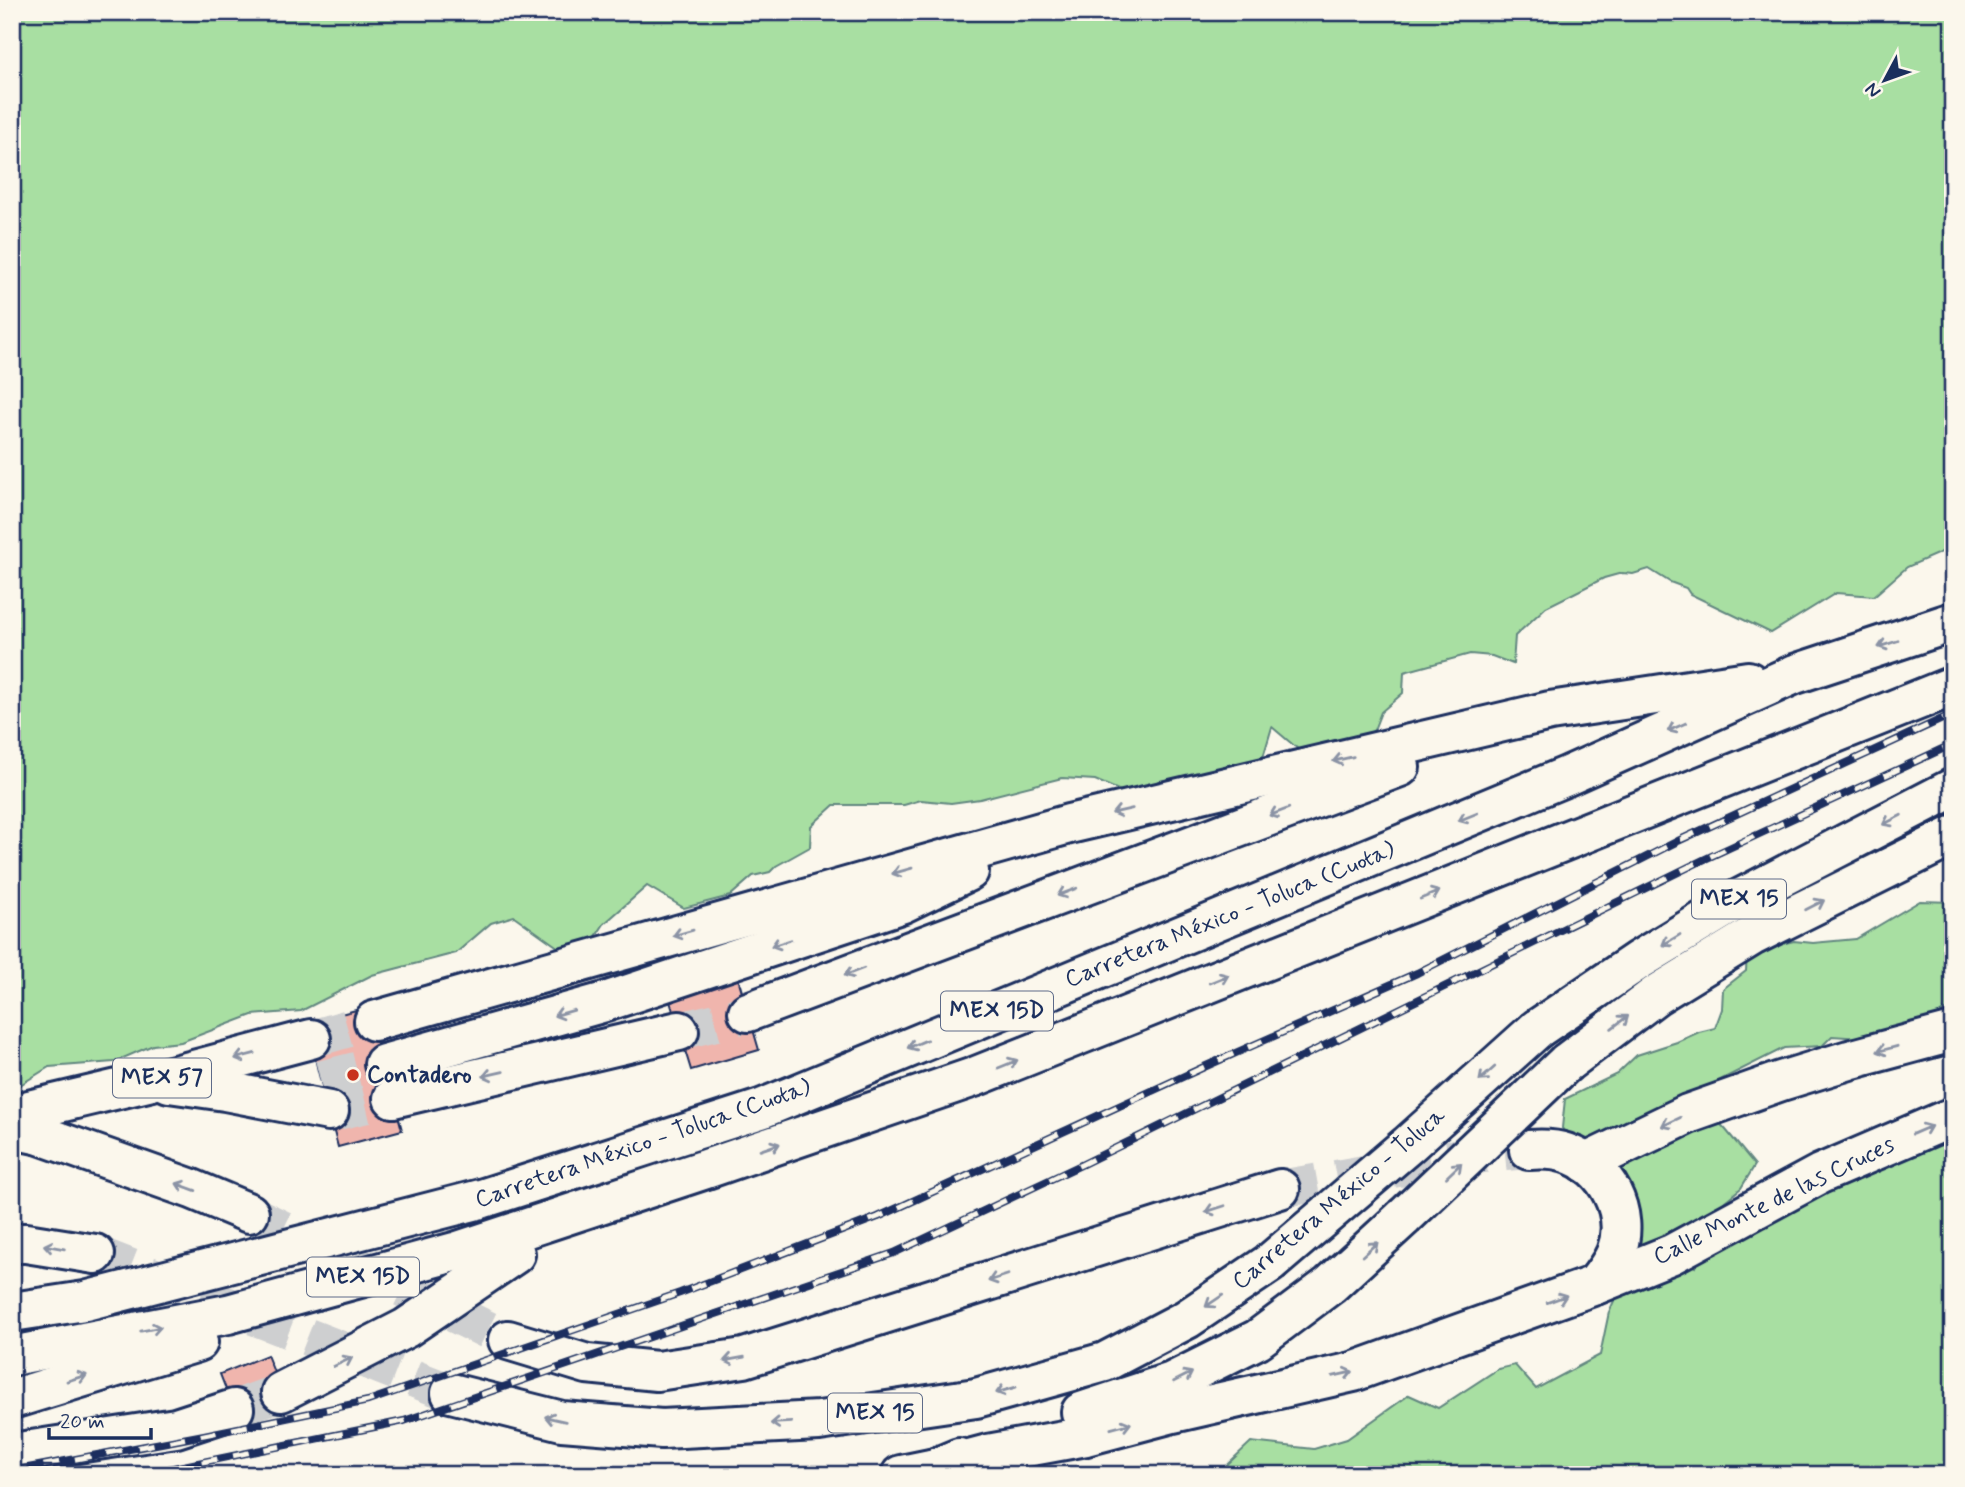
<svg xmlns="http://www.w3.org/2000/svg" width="1965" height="1487" viewBox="0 0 1965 1487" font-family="Mynerve,sans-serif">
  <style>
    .green { fill: #a8dfa2; stroke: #628780; stroke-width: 2 }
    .building { fill: #f0b5ad; stroke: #1b2f5e; stroke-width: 2 }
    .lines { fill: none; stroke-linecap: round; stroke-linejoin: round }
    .primary-tunnel { stroke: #cecfd0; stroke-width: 38; stroke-dasharray: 38 19; stroke-linecap: butt }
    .highway-tunnel { stroke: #cecfd0; stroke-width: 38; stroke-dasharray: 38 19; stroke-linecap: butt }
    .secondary-casing { stroke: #1b2f5e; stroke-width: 44 }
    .primary-casing { stroke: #1b2f5e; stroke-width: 44 }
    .highway-casing { stroke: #1b2f5e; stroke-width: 44 }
    .secondary { stroke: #fbf7ec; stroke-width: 38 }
    .primary { stroke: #fbf7ec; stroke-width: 38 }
    .highway { stroke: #fbf7ec; stroke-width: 38 }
    .rail-casing { stroke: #1b2f5e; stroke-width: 8 }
    .rail { stroke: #fbf7ec; stroke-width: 5; stroke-dasharray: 16; stroke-linecap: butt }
    .primary-bridge-casing { stroke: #1b2f5e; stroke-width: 44; stroke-linecap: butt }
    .primary-bridge { stroke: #fbf7ec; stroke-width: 38 }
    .oneway { stroke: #8b93a5 }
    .poi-dot { fill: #c8321e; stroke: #fbf7ec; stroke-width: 2.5 }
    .labels { text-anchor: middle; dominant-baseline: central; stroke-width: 5; stroke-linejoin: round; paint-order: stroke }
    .shield { fill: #fbf7ec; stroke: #5e6b89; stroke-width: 2 }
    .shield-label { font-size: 23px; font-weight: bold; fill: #1b2f5e }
    .street-label { font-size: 24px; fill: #1b2f5e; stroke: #fbf7ec }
    .poi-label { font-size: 24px; font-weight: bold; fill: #1b2f5e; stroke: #fbf7ec; text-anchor: start }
  </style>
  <rect width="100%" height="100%" fill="#fbf7ec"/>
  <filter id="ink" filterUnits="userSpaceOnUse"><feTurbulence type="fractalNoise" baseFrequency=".0143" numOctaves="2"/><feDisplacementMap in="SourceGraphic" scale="14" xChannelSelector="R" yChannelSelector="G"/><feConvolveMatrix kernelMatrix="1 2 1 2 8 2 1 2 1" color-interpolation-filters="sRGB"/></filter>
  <g filter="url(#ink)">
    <g class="green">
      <polygon points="12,12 1953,12 1953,547 1907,567 1874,596 1836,593 1771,633 1690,594 1686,588 1670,582 1649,569 1633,574 1622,573 1604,578 1546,607 1515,636 1513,664 1492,656 1470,654 1404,672 1403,693 1381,712 1374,730 1324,771 1272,727 1264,754 1257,770 1142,800 1095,780 1062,778 980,799 951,803 921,800 904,805 834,805 811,826 810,847 776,866 770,872 753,876 730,896 684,908 647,886 604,924 587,950 576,960 514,916 491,923 456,953 372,975 301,1011 252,1015 181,1042 153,1045 114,1062 49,1067 12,1090"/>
      <path d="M 1920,901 L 1953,902 L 1953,1010 L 1944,1010 L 1926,1026 C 1904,1024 1893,1023 1876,1039 L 1832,1036 L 1822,1046 L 1784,1048 L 1704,1088 L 1695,1097 L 1726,1130 L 1755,1165 L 1741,1188 L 1725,1201 L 1694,1230 L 1638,1253 L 1597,1181 L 1562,1128 L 1565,1099 L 1617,1074 L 1637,1055 L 1677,1042 L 1699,1032 L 1715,1028 L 1722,1009 L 1723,989 L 1746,971 L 1747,952 L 1794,941 L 1813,943 L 1856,939 Z"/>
      <polygon points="1953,1112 1953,1475 1216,1475 1251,1442 1314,1449 1347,1439 1409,1395 1438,1408 1498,1369 1515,1365 1536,1389 1600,1355 1609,1312 1617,1294 1663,1248 1695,1267 1708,1232"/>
    </g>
    <g class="building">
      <polygon points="738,978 759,1050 691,1070 669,998"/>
      <polygon points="371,1006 384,1064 402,1130 338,1147 318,1071 307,1023"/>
      <polygon points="267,1355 286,1402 238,1420 220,1374"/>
    </g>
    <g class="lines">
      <g class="primary-tunnel">
        <polyline points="1280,1189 1472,1155 1529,1150"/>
        <polyline points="249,1213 508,1340"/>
        <polyline points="95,1254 451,1393"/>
      </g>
      <g class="highway-tunnel">
        <polyline points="679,1031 729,1019 748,1012"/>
        <polyline points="311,1039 374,1021"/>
        <polyline points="320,1080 384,1064"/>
        <polyline points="329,1111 333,1112 393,1098"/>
        <polyline points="234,1409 281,1392"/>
      </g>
      <defs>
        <g id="secondary">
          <polyline points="1586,1163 1688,1114 1781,1081 1849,1060 1953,1032"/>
          <polyline points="1595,1285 1672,1254 1820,1174 1953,1117"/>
        </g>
        <g id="primary">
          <polyline points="1537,1029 1639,960 1741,898 1953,788"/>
          <polyline points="1566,1063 1656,995 1752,936 1953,836"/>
          <polyline points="12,1129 40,1135 192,1189 249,1213"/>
          <polyline points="12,1243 26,1243 95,1254"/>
          <polyline points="508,1340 587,1364 657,1371 744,1358 1280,1189"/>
          <polyline points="451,1393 562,1421 662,1429 819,1421 976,1398 1105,1362 1187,1319 1270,1263"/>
          <polyline points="1081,1412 1172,1382 1258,1339 1330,1285 1404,1217"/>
          <path d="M 935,1468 L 988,1454 L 1086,1436 L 1173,1413 L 1353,1372 L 1595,1285 C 1603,1275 1611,1265 1616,1253 C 1631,1213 1607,1166 1566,1153 C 1554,1149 1542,1149 1529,1150"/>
          <polyline points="901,1475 935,1468 959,1458"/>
        </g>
        <g id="highway">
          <polyline points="748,1012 1400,767"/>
          <polyline points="374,1021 1069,824 1550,711 1748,681"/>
          <polyline points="384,1064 605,1002 903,903 969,871"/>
          <polyline points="169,1083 225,1091 329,1111"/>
          <polyline points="393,1098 679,1031"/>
          <polyline points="12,1114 152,1081 311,1039"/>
          <polyline points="12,1312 85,1301 481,1199 761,1109 1567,776 1795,674 1953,622"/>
          <polyline points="12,1356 228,1314 458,1251 706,1169 974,1077 1953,686"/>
          <polyline points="281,1392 406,1328 515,1254"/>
          <polyline points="12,1399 198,1342"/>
          <polyline points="12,1453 176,1428 234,1409"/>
        </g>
      </defs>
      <use href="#secondary" class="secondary-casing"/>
      <use href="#primary" class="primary-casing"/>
      <use href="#highway" class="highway-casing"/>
      <use href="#secondary" class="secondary"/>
      <use href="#primary" class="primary"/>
      <use href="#highway" class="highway"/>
      <defs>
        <g id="rail">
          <polyline points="12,1471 204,1435 368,1401 680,1293 878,1217 1204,1067 1417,973 1678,841 1953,714"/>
          <polyline points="139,1475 404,1421 894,1253 1083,1164 1703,860 1953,744"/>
        </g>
      </defs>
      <use href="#rail" class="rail-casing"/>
      <use href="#rail" class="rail"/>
      <defs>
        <g id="primary-bridge">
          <polyline points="1404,1217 1566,1063"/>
          <polyline points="1270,1263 1408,1145 1537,1029"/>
        </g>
      </defs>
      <use href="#primary-bridge" class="primary-bridge-casing"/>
      <use href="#primary-bridge" class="primary-bridge"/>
    </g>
    <defs><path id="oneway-shaft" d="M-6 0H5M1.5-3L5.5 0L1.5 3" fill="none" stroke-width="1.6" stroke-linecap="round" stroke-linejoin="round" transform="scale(1.75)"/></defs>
    <g class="oneway">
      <use href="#oneway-shaft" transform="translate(1888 644) rotate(162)"/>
      <use href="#oneway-shaft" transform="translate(1677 727) rotate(156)"/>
      <use href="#oneway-shaft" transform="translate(1343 759) rotate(167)"/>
      <use href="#oneway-shaft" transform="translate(1122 811) rotate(167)"/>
      <use href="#oneway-shaft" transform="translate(1279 812) rotate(159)"/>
      <use href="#oneway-shaft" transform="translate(1468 817) rotate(158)"/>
      <use href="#oneway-shaft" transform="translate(1892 820) rotate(153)"/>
      <use href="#oneway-shaft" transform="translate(902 871) rotate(164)"/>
      <use href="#oneway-shaft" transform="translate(1067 892) rotate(159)"/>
      <use href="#oneway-shaft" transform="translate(1430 895) rotate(-22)"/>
      <use href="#oneway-shaft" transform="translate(1815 905) rotate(-27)"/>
      <use href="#oneway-shaft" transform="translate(683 933) rotate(164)"/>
      <use href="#oneway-shaft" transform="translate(1671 940) rotate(149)"/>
      <use href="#oneway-shaft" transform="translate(781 943) rotate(162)"/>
      <use href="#oneway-shaft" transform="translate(854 972) rotate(159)"/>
      <use href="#oneway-shaft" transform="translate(1219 979) rotate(-22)"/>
      <use href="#oneway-shaft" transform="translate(564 1013) rotate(164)"/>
      <use href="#oneway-shaft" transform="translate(1620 1022) rotate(-37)"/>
      <use href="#oneway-shaft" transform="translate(917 1044) rotate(157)"/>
      <use href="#oneway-shaft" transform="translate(1887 1049) rotate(165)"/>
      <use href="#oneway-shaft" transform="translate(245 1056) rotate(165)"/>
      <use href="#oneway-shaft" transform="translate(1008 1064) rotate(-22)"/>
      <use href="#oneway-shaft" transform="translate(493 1074) rotate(167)"/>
      <use href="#oneway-shaft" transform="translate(1487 1074) rotate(138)"/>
      <use href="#oneway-shaft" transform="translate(1671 1122) rotate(154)"/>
      <use href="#oneway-shaft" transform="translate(1922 1130) rotate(-23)"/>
      <use href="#oneway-shaft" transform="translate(770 1147) rotate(-19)"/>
      <use href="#oneway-shaft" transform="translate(1454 1170) rotate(-44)"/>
      <use href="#oneway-shaft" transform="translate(186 1187) rotate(-160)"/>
      <use href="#oneway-shaft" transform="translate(1215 1209) rotate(162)"/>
      <use href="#oneway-shaft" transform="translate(54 1247) rotate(-170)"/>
      <use href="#oneway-shaft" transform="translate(1370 1249) rotate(-42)"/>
      <use href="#oneway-shaft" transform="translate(998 1278) rotate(162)"/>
      <use href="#oneway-shaft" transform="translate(1557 1299) rotate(-20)"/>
      <use href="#oneway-shaft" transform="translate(1214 1301) rotate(146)"/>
      <use href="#oneway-shaft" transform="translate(151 1329) rotate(-11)"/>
      <use href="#oneway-shaft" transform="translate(734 1359) rotate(170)"/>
      <use href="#oneway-shaft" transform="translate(343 1362) rotate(-26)"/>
      <use href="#oneway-shaft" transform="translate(1343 1374) rotate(-13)"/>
      <use href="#oneway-shaft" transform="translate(1183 1377) rotate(-27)"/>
      <use href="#oneway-shaft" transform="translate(77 1378) rotate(-17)"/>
      <use href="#oneway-shaft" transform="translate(1006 1390) rotate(164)"/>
      <use href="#oneway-shaft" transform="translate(555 1419) rotate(-167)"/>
      <use href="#oneway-shaft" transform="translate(781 1423) rotate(177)"/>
      <use href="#oneway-shaft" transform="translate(1121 1426) rotate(-15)"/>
    </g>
  </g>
  <circle class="poi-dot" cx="353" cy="1075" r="7"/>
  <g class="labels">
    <g class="shield">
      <rect x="1692" y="879.5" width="94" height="39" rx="5"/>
      <rect x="941" y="991.5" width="112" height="39" rx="5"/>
      <rect x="113" y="1058.5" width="98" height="39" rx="5"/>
      <rect x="307" y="1257.5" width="112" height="39" rx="5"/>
      <rect x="828" y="1393.5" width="94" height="39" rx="5"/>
    </g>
    <g class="shield-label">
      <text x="1739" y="899">MEX 15</text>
      <text x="997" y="1011">MEX 15D</text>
      <text x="162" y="1078">MEX 57</text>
      <text x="363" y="1277">MEX 15D</text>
      <text x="875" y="1413">MEX 15</text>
    </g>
    <g class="street-label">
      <text transform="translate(1230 915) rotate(-22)">Carretera México - Toluca (Cuota)</text>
      <text transform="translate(643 1144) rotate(-19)">Carretera México - Toluca (Cuota)</text>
      <text transform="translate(1339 1199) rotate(-40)">Carretera México - Toluca</text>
      <text transform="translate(1774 1201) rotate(-26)">Calle Monte de las Cruces</text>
    </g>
    <g class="poi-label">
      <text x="367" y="1075">Contadero</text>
    </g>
  </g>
  <rect width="1965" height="1487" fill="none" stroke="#fbf7ec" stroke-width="42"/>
  <rect x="21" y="21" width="1923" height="1445" fill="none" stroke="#1b2f5e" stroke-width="2.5" filter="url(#ink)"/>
  <g transform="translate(1885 80) rotate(229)" stroke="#fbf7ec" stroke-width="5" paint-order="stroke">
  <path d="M0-5L12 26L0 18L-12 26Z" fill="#1b2f5e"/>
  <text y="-10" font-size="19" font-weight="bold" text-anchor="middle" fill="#1b2f5e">N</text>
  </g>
  <path d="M49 1428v10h102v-10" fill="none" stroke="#1b2f5e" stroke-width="3.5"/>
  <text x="60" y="1428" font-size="21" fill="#1b2f5e" stroke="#fbf7ec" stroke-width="5" paint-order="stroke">20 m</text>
</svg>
